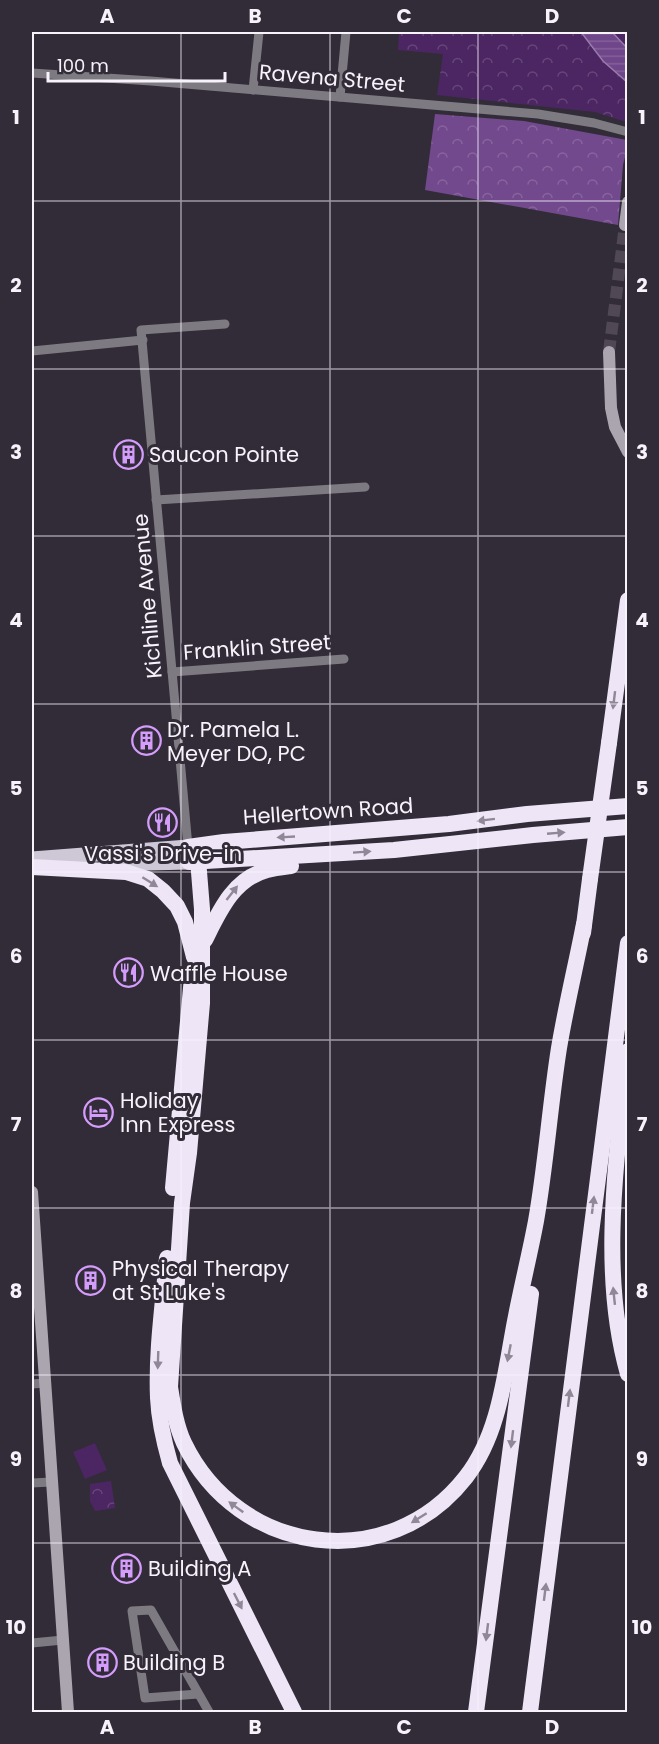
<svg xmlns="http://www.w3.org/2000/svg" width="659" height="1744" viewBox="0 0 659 1744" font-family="Poppins,sans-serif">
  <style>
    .forest { fill: url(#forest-crowns) }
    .park { fill: url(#park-crowns) }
    .garden { fill: #4b2662 }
    .water { fill: url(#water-rules); stroke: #987aab; stroke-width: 1.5 }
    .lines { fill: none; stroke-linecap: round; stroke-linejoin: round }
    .secondary-tunnel { stroke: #504955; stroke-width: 12; stroke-dasharray: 12 6; stroke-linecap: butt }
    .street { stroke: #7e7a81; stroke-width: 9 }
    .secondary { stroke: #aba5b0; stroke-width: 12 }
    .primary { stroke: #cec7d5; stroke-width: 15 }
    .highway { stroke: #eee5f6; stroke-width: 16 }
    .highway-bridge { stroke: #eee5f6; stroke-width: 16 }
    .oneway { fill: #908897 }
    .grid { fill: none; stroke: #f8f3fb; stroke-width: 1.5; stroke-opacity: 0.55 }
    .labels { text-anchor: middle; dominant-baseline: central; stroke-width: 6; stroke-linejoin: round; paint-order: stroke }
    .street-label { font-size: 21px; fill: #f8f3fb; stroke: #322b38 }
    .poi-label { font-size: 21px; fill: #f8f3fb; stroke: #322b38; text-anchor: start }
    .neatline { fill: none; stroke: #f8f3fb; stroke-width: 2 }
    .grid-label { font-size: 20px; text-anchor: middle; font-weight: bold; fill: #f8f3fb }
  </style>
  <defs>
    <pattern id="forest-crowns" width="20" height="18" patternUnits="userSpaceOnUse" patternTransform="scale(1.5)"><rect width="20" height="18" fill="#72498d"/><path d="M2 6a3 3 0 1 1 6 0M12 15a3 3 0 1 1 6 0" fill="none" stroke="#87649e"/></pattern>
    <pattern id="park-crowns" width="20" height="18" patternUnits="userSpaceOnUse" patternTransform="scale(1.5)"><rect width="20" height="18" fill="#4b2662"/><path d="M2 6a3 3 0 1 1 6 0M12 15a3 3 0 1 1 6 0" fill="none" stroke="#664679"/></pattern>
    <pattern id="water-rules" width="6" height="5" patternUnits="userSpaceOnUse" patternTransform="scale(1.5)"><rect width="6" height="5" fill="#6f4689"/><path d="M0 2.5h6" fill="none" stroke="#84619b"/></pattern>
  </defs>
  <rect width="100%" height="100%" fill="#322b38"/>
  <polygon class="forest" points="435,114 524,121 627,140 627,149 623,165 618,225 425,190"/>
  <g class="park">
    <polygon points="399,32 581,32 603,61 626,47 612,32 627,32 627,118 626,122 595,112 437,95 443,54 398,50"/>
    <polygon points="111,1481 115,1508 95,1511 90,1501 90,1484"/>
  </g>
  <polygon class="garden" points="95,1443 107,1470 85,1479 73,1452"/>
  <polygon class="water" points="581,32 612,32 627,48 627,82 603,61"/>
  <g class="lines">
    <polyline class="secondary-tunnel" points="609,352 625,225"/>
    <g class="street">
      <polyline points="32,73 151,81 538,114 594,123 628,132"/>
      <polyline points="253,90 259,32"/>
      <polyline points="340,97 346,32"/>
      <polyline points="32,351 143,340"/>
      <polyline points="156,500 365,487"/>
      <polyline points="172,672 344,659"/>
      <polyline points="188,847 141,330 225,324"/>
      <polyline points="32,1384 45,1383"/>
      <polyline points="32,1483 51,1482"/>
      <polyline points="32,1643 63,1640"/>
      <polyline points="198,1694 145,1698 132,1611 151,1610 209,1712"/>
    </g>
    <g class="secondary">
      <polyline points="625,225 628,202"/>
      <polyline points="609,352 611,408 615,427 628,452"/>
      <polyline points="32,1192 68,1712"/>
    </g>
    <g class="primary">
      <polyline points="32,859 188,847"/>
      <polyline points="106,864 189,862"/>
    </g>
    <g class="highway">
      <polyline points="609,743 628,600"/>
      <polyline points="188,847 224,842 449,824 527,814 628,806"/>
      <path d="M 197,847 L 202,909 L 202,1003 L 189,1153 L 182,1203 L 170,1387 C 173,1406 176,1426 184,1443 C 238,1555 388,1577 466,1477 C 501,1432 505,1370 516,1316 C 522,1285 530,1253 536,1221 C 546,1164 550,1105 559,1048 C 566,1006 576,965 584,924"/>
      <polyline points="189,862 394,850 533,835 628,827"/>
      <polyline points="32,867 126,872 148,879 163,891 177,906 185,922 194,957"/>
      <polyline points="583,933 590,879"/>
      <path d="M 205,940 C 219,912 233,879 267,870 C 274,868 283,867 291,866"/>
      <path d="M 628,1051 C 617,1155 599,1272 628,1374"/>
      <polyline points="173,1188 192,977"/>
      <path d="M 167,1258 C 163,1305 156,1352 158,1398 C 159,1420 164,1442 170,1463 L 294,1712"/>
      <polyline points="476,1712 531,1294"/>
      <polyline points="530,1712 628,943"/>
    </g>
    <polyline class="highway-bridge" points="590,879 609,743"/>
  </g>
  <defs><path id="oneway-solid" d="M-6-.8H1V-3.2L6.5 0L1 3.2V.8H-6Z" transform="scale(1.5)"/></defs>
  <g class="oneway">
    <use href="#oneway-solid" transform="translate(614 700) rotate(97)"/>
    <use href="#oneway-solid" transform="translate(486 820) rotate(173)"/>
    <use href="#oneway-solid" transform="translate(556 833) rotate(-5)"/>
    <use href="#oneway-solid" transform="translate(286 837) rotate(177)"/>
    <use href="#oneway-solid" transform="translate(362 852) rotate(-4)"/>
    <use href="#oneway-solid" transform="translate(150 882) rotate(32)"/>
    <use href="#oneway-solid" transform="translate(232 893) rotate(-52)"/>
    <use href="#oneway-solid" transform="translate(593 1205) rotate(-83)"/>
    <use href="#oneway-solid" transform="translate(614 1296) rotate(-96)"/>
    <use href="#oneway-solid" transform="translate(509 1353) rotate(101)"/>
    <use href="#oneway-solid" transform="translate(158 1360) rotate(92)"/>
    <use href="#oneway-solid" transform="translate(569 1398) rotate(-83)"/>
    <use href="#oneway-solid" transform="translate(512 1439) rotate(97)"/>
    <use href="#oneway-solid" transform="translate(236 1507) rotate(-144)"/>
    <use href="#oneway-solid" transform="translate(419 1518) rotate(148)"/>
    <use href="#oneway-solid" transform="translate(545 1592) rotate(-83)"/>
    <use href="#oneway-solid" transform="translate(238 1601) rotate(63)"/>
    <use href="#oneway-solid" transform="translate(487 1632) rotate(97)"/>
  </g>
  <path class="grid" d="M 181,32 L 181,1712M 330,32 L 330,1712M 478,32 L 478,1712M 32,201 L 628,201M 32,369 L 628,369M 32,536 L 628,536M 32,704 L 628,704M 32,872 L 628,872M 32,1040 L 628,1040M 32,1208 L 628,1208M 32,1375 L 628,1375M 32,1543 L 628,1543"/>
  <defs>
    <symbol id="building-ring" viewBox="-11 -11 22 22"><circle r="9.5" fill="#322b38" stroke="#d49cfb" stroke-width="1.5"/><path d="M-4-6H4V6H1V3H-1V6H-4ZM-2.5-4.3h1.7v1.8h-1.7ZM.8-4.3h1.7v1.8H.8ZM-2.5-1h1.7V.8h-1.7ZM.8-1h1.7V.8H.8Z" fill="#d49cfb"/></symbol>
    <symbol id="restaurant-ring" viewBox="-11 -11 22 22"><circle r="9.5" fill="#322b38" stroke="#d49cfb" stroke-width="1.5"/><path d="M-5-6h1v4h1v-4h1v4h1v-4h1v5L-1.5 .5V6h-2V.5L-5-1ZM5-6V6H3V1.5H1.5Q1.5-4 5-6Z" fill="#d49cfb"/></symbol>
    <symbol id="hotel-ring" viewBox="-11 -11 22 22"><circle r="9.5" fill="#322b38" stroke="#d49cfb" stroke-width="1.5"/><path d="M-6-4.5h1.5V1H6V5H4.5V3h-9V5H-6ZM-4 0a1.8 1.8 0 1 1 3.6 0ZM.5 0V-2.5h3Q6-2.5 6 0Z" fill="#d49cfb"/></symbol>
  </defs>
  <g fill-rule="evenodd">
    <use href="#building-ring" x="112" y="438" width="33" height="33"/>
    <use href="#building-ring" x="130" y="724" width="33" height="33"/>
    <use href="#restaurant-ring" x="146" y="806" width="33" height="33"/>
    <use href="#restaurant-ring" x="112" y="956" width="33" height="33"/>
    <use href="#hotel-ring" x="82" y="1096" width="33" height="33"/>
    <use href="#building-ring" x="74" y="1264" width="33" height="33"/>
    <use href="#building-ring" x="110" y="1552" width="33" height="33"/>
    <use href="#building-ring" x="86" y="1646" width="33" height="33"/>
  </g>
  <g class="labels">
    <g class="street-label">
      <text transform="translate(332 78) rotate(5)">Ravena Street</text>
      <text transform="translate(147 596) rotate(-95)">Kichline Avenue</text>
      <text transform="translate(257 647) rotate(-4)">Franklin Street</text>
      <text transform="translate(328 811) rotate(-4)">Hellertown Road</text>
    </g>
    <g class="poi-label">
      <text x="149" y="454">Saucon Pointe</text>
      <text x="167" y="729">Dr. Pamela L.<tspan x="167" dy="24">Meyer DO, PC</tspan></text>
      <text x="163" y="853" text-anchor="middle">Vassi's Drive-in</text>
      <text x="150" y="973">Waffle House</text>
      <text x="120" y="1100">Holiday<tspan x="120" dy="24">Inn Express</tspan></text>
      <text x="112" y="1268">Physical Therapy<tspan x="112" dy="24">at St Luke's</tspan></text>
      <text x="148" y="1568">Building A</text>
      <text x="123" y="1662">Building B</text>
    </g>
  </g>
  <rect width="659" height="1744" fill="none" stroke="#322b38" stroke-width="66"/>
  <path d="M48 72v9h177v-9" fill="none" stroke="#f8f3fb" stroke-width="3"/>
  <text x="57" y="72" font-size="18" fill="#f8f3fb" stroke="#322b38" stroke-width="4.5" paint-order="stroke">100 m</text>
  <rect x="33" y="33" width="593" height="1678" class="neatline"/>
  <g class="grid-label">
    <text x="107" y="23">A</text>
    <text x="255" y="23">B</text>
    <text x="404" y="23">C</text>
    <text x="552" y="23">D</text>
    <text x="16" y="124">1</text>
    <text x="642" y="124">1</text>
    <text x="16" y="292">2</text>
    <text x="642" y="292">2</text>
    <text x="16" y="459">3</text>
    <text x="642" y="459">3</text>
    <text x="16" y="627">4</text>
    <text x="642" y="627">4</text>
    <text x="16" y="795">5</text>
    <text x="642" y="795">5</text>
    <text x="16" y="963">6</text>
    <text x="642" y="963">6</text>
    <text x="16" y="1131">7</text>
    <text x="642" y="1131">7</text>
    <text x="16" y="1298">8</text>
    <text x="642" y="1298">8</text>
    <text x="16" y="1466">9</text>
    <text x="642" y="1466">9</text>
    <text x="16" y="1634">10</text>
    <text x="642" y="1634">10</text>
    <text x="107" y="1734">A</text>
    <text x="255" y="1734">B</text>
    <text x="404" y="1734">C</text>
    <text x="552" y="1734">D</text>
  </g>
</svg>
